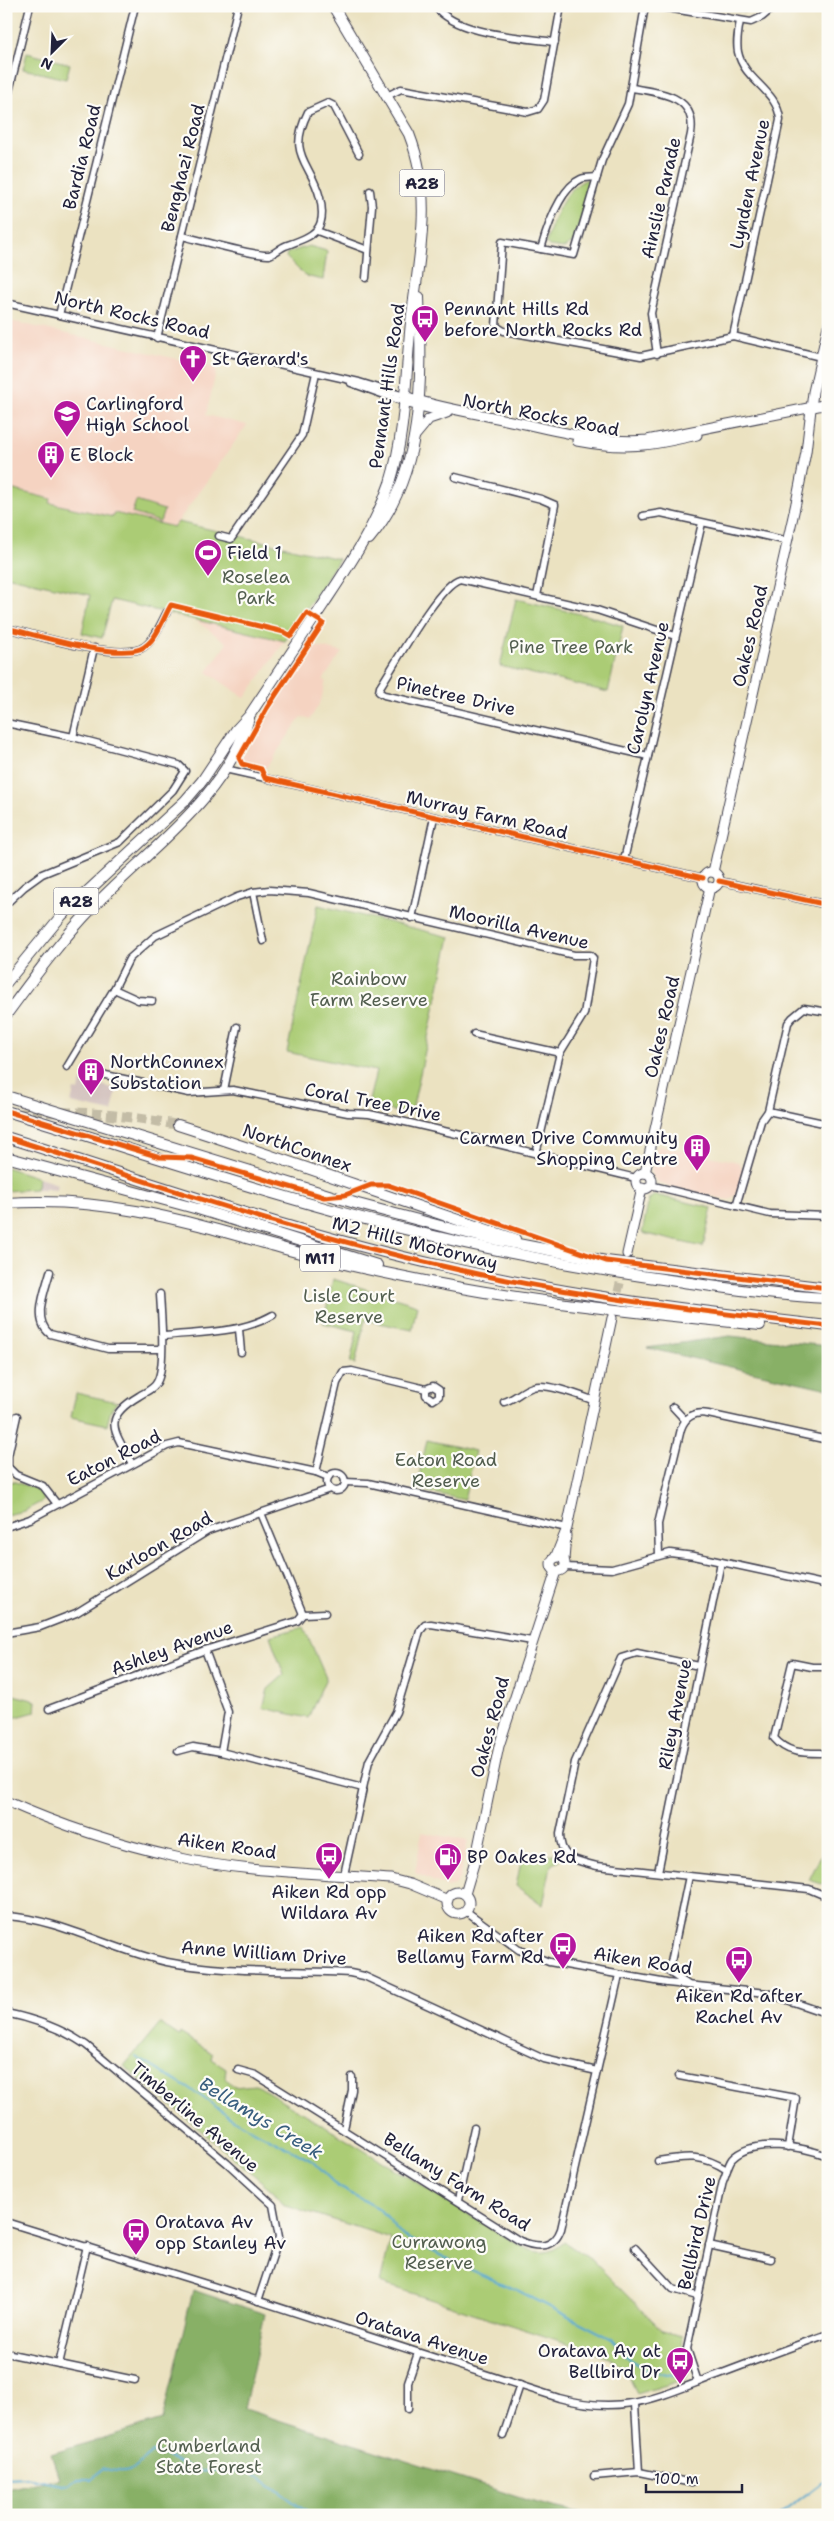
<svg xmlns="http://www.w3.org/2000/svg" width="834" height="2521" viewBox="0 0 834 2521" font-family="'Shantell Sans',sans-serif">
  <style>
    .built { fill: #f5d3c1 }
    .industrial { fill: #d1c0bc }
    .green { fill: #abcc75; stroke: #667758 }
    .forest { fill: #88b066; stroke: #556950 }
    .lines { fill: none; stroke-linecap: round; stroke-linejoin: round }
    .stream { stroke: #54a7d0; stroke-width: 2 }
    .major-tunnel { stroke: #c3bca6; stroke-width: 9; stroke-dasharray: 9 4.5; stroke-linecap: butt }
    .highway-tunnel { stroke: #c3bca6; stroke-width: 10; stroke-dasharray: 10 5; stroke-linecap: butt }
    .minor-casing { stroke: #403f4f; stroke-width: 9 }
    .major-casing { stroke: #403f4f; stroke-width: 11 }
    .highway-casing { stroke: #403f4f; stroke-width: 12 }
    .minor { stroke: #fff; stroke-width: 6 }
    .major { stroke: #fff; stroke-width: 9 }
    .highway { stroke: #fff; stroke-width: 10 }
    .cycleway-casing { stroke: #fdfcf7; stroke-width: 8 }
    .cycleway { stroke: #e8590c; stroke-width: 5 }
    .labels { text-anchor: middle; dominant-baseline: central; stroke-width: 4.5; stroke-linejoin: round; paint-order: stroke }
    .shield { fill: #fdfcf7; stroke: #646373; stroke-width: 1 }
    .shield-label { font-size: 16px; font-weight: bold; fill: #22223b }
    .street-label { font-size: 18px; fill: #22223b; stroke: #fdfcf7 }
    .poi-label { font-size: 18px; fill: #22223b; stroke: #fdfcf7; text-anchor: start }
    .park-label { font-size: 18px; fill: #525e4f; stroke: #fdfcf7 }
    .water-label { font-size: 19px; font-style: italic; fill: #385e7e; stroke: #fdfcf7 }
  </style>
  <rect width="100%" height="100%" fill="#fdfcf7"/>
  <filter id="ink" filterUnits="userSpaceOnUse"><feTurbulence type="fractalNoise" baseFrequency=".02" numOctaves="2"/><feDisplacementMap in="SourceGraphic" scale="10" xChannelSelector="R" yChannelSelector="G"/><feConvolveMatrix kernelMatrix="1 2 1 2 8 2 1 2 1" color-interpolation-filters="sRGB"/></filter>
  <filter id="wash" filterUnits="userSpaceOnUse"><feTurbulence type="fractalNoise" baseFrequency=".0096" numOctaves="4" result="noise"/><feDisplacementMap in="SourceGraphic" scale="20" xChannelSelector="R" yChannelSelector="G"/><feGaussianBlur stdDeviation="1.12" result="paint"/><feColorMatrix in="noise" values="0 0 0 0 0 0 0 0 0 0 0 0 0 0 0 0 0 1.4 0 .05"/><feComposite in="paint" operator="in"/></filter>
  <g filter="url(#wash)">
    <rect width="100%" height="100%" fill="#ebe2c1"/>
    <g class="built">
      <polygon points="6,320 217,368 206,415 247,425 174,527 114,513 113,517 50,503 50,499 6,488"/>
      <polygon points="192,618 285,641 245,698 207,672 227,643"/>
      <polygon points="315,646 342,652 323,680 326,681 320,703 310,719 301,717 266,768 243,762 241,757 272,710 266,708 290,673 296,674"/>
      <polygon points="661,1146 739,1162 743,1169 736,1194 729,1200 660,1184 653,1177 651,1171 657,1147"/>
      <polygon points="422,1832 468,1841 459,1879 455,1885 447,1887 415,1873"/>
    </g>
    <g class="industrial">
      <polygon points="81,1080 117,1089 112,1112 71,1103 74,1090 79,1091"/>
      <polygon points="39,1178 57,1184 56,1189 36,1189"/>
    </g>
    <g class="green">
      <polygon points="714,6 760,6 744,12"/>
      <polygon points="27,53 70,64 66,79 23,69"/>
      <path d="M 588,179 L 592,184 L 574,242 L 564,248 L 549,246 L 546,243 C 553,220 564,187 588,179 Z"/>
      <polygon points="309,246 327,251 323,280 305,276 286,257 287,253"/>
      <polygon points="6,488 51,499 50,503 113,517 114,513 174,527 178,522 339,559 285,641 112,600 102,638 82,633 90,595 6,576"/>
      <polygon points="136,501 164,510 160,522 132,513"/>
      <polygon points="516,599 597,618 623,626 608,692 500,666"/>
      <polygon points="318,905 450,937 411,1115 368,1105 376,1071 287,1052"/>
      <polygon points="6,1167 39,1178 36,1189 6,1191"/>
      <polygon points="655,1195 712,1208 703,1247 642,1233 649,1199"/>
      <polygon points="333,1279 417,1305 412,1330 365,1320 355,1364 350,1363 357,1331 323,1323"/>
      <polygon points="76,1393 117,1402 111,1410 107,1425 71,1417"/>
      <polygon points="427,1440 475,1451 464,1500 416,1489"/>
      <polygon points="12,1481 40,1490 44,1496 43,1501 24,1511 6,1515 6,1491"/>
      <polygon points="304,1627 326,1678 308,1718 263,1708 268,1689 284,1675 270,1636"/>
      <polygon points="6,1693 36,1701 35,1712 10,1719 6,1735"/>
      <polygon points="828,1841 828,1886 809,1880"/>
      <polygon points="557,1853 562,1859 551,1865 543,1905 516,1886 521,1861"/>
      <path d="M 160,2023 L 179,2036 L 180,2033 L 213,2054 L 212,2059 L 226,2068 L 225,2077 L 234,2087 L 255,2085 L 260,2087 L 519,2245 C 536,2254 549,2256 564,2242 L 593,2261 L 662,2331 L 683,2336 L 682,2353 L 688,2373 L 686,2379 L 637,2394 L 624,2368 L 610,2357 L 380,2283 L 391,2238 L 283,2204 L 273,2191 L 124,2066 Z"/>
    </g>
    <g class="forest">
      <polygon points="730,1336 828,1346 828,1389 647,1348"/>
      <polygon points="193,2290 265,2314 244,2409 537,2503 589,2515 6,2515 6,2489 59,2478 51,2454 162,2420"/>
    </g>
    <g class="lines">
      <g class="stream">
        <polyline points="136,2057 195,2092 233,2119 312,2161 337,2186 378,2208 403,2236 461,2266 517,2290 612,2339 630,2360 650,2371 674,2375 679,2379"/>
        <path d="M 6,2478 L 25,2477 L 67,2485 L 76,2480 L 92,2480 L 102,2468 C 131,2476 132,2469 152,2452 L 200,2471 L 244,2471 L 258,2476 L 311,2515"/>
        <polyline points="779,2515 828,2478"/>
      </g>
    </g>
  </g>
  <g filter="url(#ink)">
    <g class="lines">
      <polyline class="major-tunnel" points="615,1305 624,1266"/>
      <path class="highway-tunnel" d="M 17,1114 C 71,1109 125,1115 178,1125"/>
      <defs>
        <g id="minor">
          <path d="M 435,6 C 457,35 520,37 555,42"/>
          <polyline points="645,6 628,104 602,160 574,255 502,242 496,326 504,331 641,356 733,336 821,357"/>
          <polyline points="655,6 751,22 762,17 775,6"/>
          <path d="M 632,88 C 660,93 697,95 691,134 L 651,313 L 657,354"/>
          <polyline points="387,96 401,89 528,112 538,109 544,100 561,6"/>
          <polyline points="6,104 30,6"/>
          <polyline points="317,231 368,250"/>
          <path d="M 182,236 C 201,240 252,256 269,255 C 274,254 280,248 285,246 C 312,236 328,232 320,198 C 311,161 286,157 308,112 L 328,103 L 334,106 L 359,154"/>
          <path d="M 541,249 C 547,228 560,188 581,179 C 586,177 592,178 597,177"/>
          <polyline points="366,278 372,206 370,191"/>
          <polyline points="6,303 359,382 405,396"/>
          <polyline points="59,315 135,6"/>
          <path d="M 733,336 L 780,120 C 778,90 744,81 738,52 C 736,42 738,32 740,21"/>
          <polyline points="157,338 238,6"/>
          <polyline points="351,383 404,402"/>
          <polyline points="455,477 541,499 555,505 537,596"/>
          <polyline points="643,516 661,513 788,541"/>
          <polyline points="219,536 231,539 302,435 316,373"/>
          <path d="M 6,628 C 38,635 110,659 140,649 C 153,644 161,623 167,612"/>
          <polyline points="6,723 73,737 179,765 185,771 173,790 120,842 42,874 24,887 6,904"/>
          <polyline points="73,737 94,648"/>
          <path d="M 648,756 L 384,695 L 379,692 L 380,687 C 394,666 439,584 460,579 L 597,610 L 675,636"/>
          <polyline points="225,769 703,878"/>
          <polyline points="624,860 702,523"/>
          <polyline points="719,881 828,905"/>
          <polyline points="253,892 263,941"/>
          <polyline points="412,918 434,817"/>
          <polyline points="114,989 138,1000 152,1001"/>
          <polyline points="474,1034 560,1053"/>
          <polyline points="67,1067 114,989 129,959 155,936 237,897 253,892 269,890 309,893 574,955 590,955 593,958 584,1014 560,1053 536,1154"/>
          <path d="M 101,1074 L 189,1093 L 233,1090 L 348,1113 L 369,1114 C 459,1133 547,1157 636,1178"/>
          <polyline points="224,1090 237,1027"/>
          <polyline points="768,1111 828,1124"/>
          <polyline points="650,1185 770,1214 828,1216"/>
          <polyline points="736,1206 761,1121 768,1111 788,1023 792,1018 804,1008 828,1012"/>
          <path d="M 50,1272 C 45,1291 32,1320 50,1334 L 108,1349 L 161,1349"/>
          <polyline points="239,1329 241,1352"/>
          <path d="M 163,1336 C 199,1332 240,1334 273,1315"/>
          <path d="M 504,1402 C 515,1399 522,1390 533,1387 C 546,1382 581,1396 595,1401"/>
          <polyline points="673,1407 685,1420"/>
          <polyline points="17,1416 8,1456 8,1467 16,1475 43,1486 57,1504"/>
          <path d="M 132,1464 C 115,1431 100,1419 139,1396 C 145,1392 154,1389 157,1382 C 166,1366 161,1314 160,1294"/>
          <polyline points="316,1472 337,1383 343,1372 352,1371 426,1389 433,1386 439,1390 439,1396 433,1400 426,1395 426,1389"/>
          <circle cx="336" cy="1482" r="9"/>
          <polyline points="345,1482 368,1483 567,1528"/>
          <polyline points="261,1513 303,1614"/>
          <polyline points="6,1527 30,1519 167,1446 179,1443 316,1472 328,1477"/>
          <path d="M 659,1555 L 658,1524 L 681,1429 C 685,1417 695,1411 708,1414 L 828,1440"/>
          <polyline points="565,1567 612,1569 670,1553 694,1556 828,1585"/>
          <polyline points="6,1633 40,1627 76,1613 208,1531 330,1489"/>
          <polyline points="205,1650 228,1712 221,1752"/>
          <path d="M 699,1666 L 637,1653 L 621,1658 L 575,1762 L 560,1834 C 560,1860 576,1860 597,1866 L 809,1889 L 828,1897"/>
          <polyline points="49,1709 205,1650 297,1621 303,1614 325,1613"/>
          <polyline points="178,1751 193,1747 221,1752 363,1788"/>
          <path d="M 820,1753 C 801,1753 787,1753 774,1738 L 792,1663 L 812,1667 L 825,1667 L 828,1661"/>
          <polyline points="658,1872 721,1562"/>
          <polyline points="344,1875 369,1761 396,1712 420,1631 425,1625 431,1624 532,1641"/>
          <polyline points="466,1911 519,1950 549,1962 667,1983 767,1993 828,2014"/>
          <path d="M 6,1916 C 59,1919 115,1951 167,1962 C 222,1973 292,1970 350,1973 L 364,1976 L 544,2059 L 597,2071"/>
          <polyline points="687,1984 669,1972 689,1876"/>
          <path d="M 6,2013 C 35,2019 61,2028 86,2045 L 227,2163 L 273,2205 L 279,2237 L 258,2301"/>
          <path d="M 238,2070 L 256,2075 L 520,2241 C 538,2248 554,2249 561,2229 L 619,1975"/>
          <polyline points="679,2076 796,2098 788,2147"/>
          <polyline points="344,2129 352,2090 352,2077"/>
          <path d="M 658,2161 C 687,2156 702,2154 727,2170"/>
          <polyline points="458,2200 474,2128"/>
          <path d="M 6,2222 L 213,2286 L 559,2398 C 624,2416 657,2397 717,2375 C 754,2361 791,2347 828,2334"/>
          <polyline points="709,2245 771,2259"/>
          <polyline points="635,2248 673,2289 697,2296"/>
          <polyline points="6,2353 59,2364 87,2246"/>
          <polyline points="59,2364 135,2380"/>
          <path d="M 698,2382 L 687,2349 L 723,2181 C 726,2175 728,2164 732,2159 C 753,2137 803,2147 828,2156"/>
          <polyline points="635,2404 639,2472"/>
          <polyline points="408,2409 408,2382 418,2353"/>
          <polyline points="503,2436 520,2385"/>
          <polyline points="594,2476 639,2472 692,2483"/>
        </g>
        <g id="major">
          <path d="M 405,396 C 437,408 472,412 506,420 C 552,429 600,444 647,440 L 828,404"/>
          <polyline points="404,402 447,413"/>
          <polyline points="414,437 429,419 444,414"/>
          <path d="M 577,441 C 624,450 651,446 697,435"/>
          <polyline points="713,872 796,503 806,452 813,392 828,326"/>
          <circle cx="711" cy="880" r="8"/>
          <polyline points="645,1173 710,887"/>
          <circle cx="644" cy="1181" r="8"/>
          <polyline points="627,1254 642,1188"/>
          <circle cx="558" cy="1564" r="7"/>
          <polyline points="555,1558 567,1528 612,1318"/>
          <polyline points="564,1560 566,1535"/>
          <path d="M 6,1801 C 60,1825 118,1844 176,1857 C 245,1873 320,1873 391,1879 L 410,1884 L 448,1900"/>
          <circle cx="458" cy="1903" r="11"/>
          <polyline points="465,1894 476,1857 499,1746 556,1571"/>
        </g>
        <g id="highway">
          <path d="M 369,539 C 425,473 422,379 419,297"/>
          <path d="M 6,983 L 62,915 L 185,801 L 202,781 L 236,730 L 249,716 C 274,678 300,640 325,602 C 350,564 375,527 390,483 C 407,429 405,369 412,314 C 420,251 433,195 409,134 L 333,6"/>
          <path d="M 6,1015 C 34,977 61,940 94,906 C 149,849 226,798 249,718"/>
          <polyline points="6,1096 358,1204 482,1237 606,1261 828,1288"/>
          <path d="M 6,1111 C 143,1152 279,1199 417,1232 C 503,1253 589,1269 676,1281 C 727,1288 777,1296 828,1298"/>
          <path d="M 178,1125 C 291,1161 402,1202 515,1239"/>
          <path d="M 6,1137 C 150,1182 294,1233 442,1266 C 569,1296 698,1311 828,1326"/>
          <polyline points="6,1157 198,1209 377,1265"/>
          <path d="M 6,1203 C 108,1196 189,1222 285,1249 C 325,1260 365,1269 405,1277 C 522,1302 641,1313 760,1325"/>
        </g>
      </defs>
      <use href="#minor" class="minor-casing"/>
      <use href="#major" class="major-casing"/>
      <use href="#highway" class="highway-casing"/>
      <use href="#minor" class="minor"/>
      <use href="#major" class="major"/>
      <use href="#highway" class="highway"/>
      <defs>
        <g id="cycleway">
          <path d="M 6,628 C 37,635 112,659 140,649 C 156,643 163,618 171,605 L 284,632 L 291,636 L 307,613 L 323,623 L 267,708 L 239,758 L 242,764 L 261,769 L 265,778 L 703,878"/>
          <polyline points="719,881 828,905"/>
          <polyline points="6,1111 160,1157 191,1158 324,1197 345,1195 371,1185 388,1185 606,1261 828,1288"/>
          <path d="M 6,1137 C 150,1182 294,1233 442,1266 C 569,1296 698,1311 828,1326"/>
        </g>
      </defs>
      <use href="#cycleway" class="cycleway-casing"/>
      <use href="#cycleway" class="cycleway"/>
    </g>
  </g>
  <defs>
    <symbol id="bus-pin" viewBox="-11 -11 22 30"><path d="M0 17L-7.5 6A9.5 9.5 0 1 1 7.5 6Z" fill="#b5179e" stroke="#fdfcf7"/><path d="M-5-6H5V4H4V6H2V4H-2V6H-4V4H-5ZM-3.5-4V0h7V-4ZM-3.5 1.2v1.5H-2V1.2ZM2 1.2v1.5H3.5V1.2Z" fill="#fff"/></symbol>
    <symbol id="church-pin" viewBox="-11 -11 22 30"><path d="M0 17L-7.5 6A9.5 9.5 0 1 1 7.5 6Z" fill="#b5179e" stroke="#fdfcf7"/><path d="M-1.2-6h2.4v3.5h3.3v2.4h-3.3V6h-2.4V-.1h-3.3v-2.4h3.3Z" fill="#fff"/></symbol>
    <symbol id="school-pin" viewBox="-11 -11 22 30"><path d="M0 17L-7.5 6A9.5 9.5 0 1 1 7.5 6Z" fill="#b5179e" stroke="#fdfcf7"/><path d="M0-5L7-2L0 1L-7-2ZM-4 1L0 2.5L4 1V4Q0 6-4 4Z" fill="#fff"/></symbol>
    <symbol id="building-pin" viewBox="-11 -11 22 30"><path d="M0 17L-7.5 6A9.5 9.5 0 1 1 7.5 6Z" fill="#b5179e" stroke="#fdfcf7"/><path d="M-4-6H4V6H1V3H-1V6H-4ZM-2.5-4.3h1.7v1.8h-1.7ZM.8-4.3h1.7v1.8H.8ZM-2.5-1h1.7V.8h-1.7ZM.8-1h1.7V.8H.8Z" fill="#fff"/></symbol>
    <symbol id="stadium-pin" viewBox="-11 -11 22 30"><path d="M0 17L-7.5 6A9.5 9.5 0 1 1 7.5 6Z" fill="#b5179e" stroke="#fdfcf7"/><path d="M0-5a6.5 5 0 1 0 0 10a6.5 5 0 1 0 0-10ZM-3.5-1.8h7v3.6h-7Z" fill="#fff"/></symbol>
    <symbol id="fuel-pin" viewBox="-11 -11 22 30"><path d="M0 17L-7.5 6A9.5 9.5 0 1 1 7.5 6Z" fill="#b5179e" stroke="#fdfcf7"/><path d="M-5.5-6h7V0h2V4h1.3V-2.5L3-4.5l.8-.8L6-3V5H2.5V1h-1V6h-7ZM-4.2-4.7v3.2H.2V-4.7Z" fill="#fff"/></symbol>
  </defs>
  <g fill-rule="evenodd">
    <use href="#bus-pin" x="409" y="303" width="32" height="43"/>
    <use href="#church-pin" x="177" y="343" width="32" height="43"/>
    <use href="#school-pin" x="51" y="398" width="32" height="43"/>
    <use href="#building-pin" x="35" y="439" width="32" height="43"/>
    <use href="#stadium-pin" x="192" y="537" width="32" height="43"/>
    <use href="#building-pin" x="75" y="1056" width="32" height="43"/>
    <use href="#building-pin" x="681" y="1132" width="32" height="43"/>
    <use href="#bus-pin" x="313" y="1840" width="32" height="43"/>
    <use href="#fuel-pin" x="432" y="1841" width="32" height="43"/>
    <use href="#bus-pin" x="547" y="1930" width="32" height="43"/>
    <use href="#bus-pin" x="723" y="1944" width="32" height="43"/>
    <use href="#bus-pin" x="120" y="2216" width="32" height="43"/>
    <use href="#bus-pin" x="664" y="2345" width="32" height="43"/>
  </g>
  <g class="labels">
    <g class="shield">
      <rect x="399.5" y="169.5" width="45" height="27" rx="4"/>
      <rect x="53.5" y="887.5" width="45" height="27" rx="4"/>
      <rect x="300" y="1244.5" width="40" height="27" rx="4"/>
    </g>
    <g class="shield-label">
      <text x="422" y="183">A28</text>
      <text x="76" y="901">A28</text>
      <text x="320" y="1258">M11</text>
    </g>
    <g class="street-label">
      <text transform="translate(82 157) rotate(-76)">Bardia Road</text>
      <text transform="translate(183 168) rotate(-76)">Benghazi Road</text>
      <text transform="translate(750 184) rotate(-78)">Lynden Avenue</text>
      <text transform="translate(661 198) rotate(-77)">Ainslie Parade</text>
      <text transform="translate(132 315) rotate(13)">North Rocks Road</text>
      <text transform="translate(387 386) rotate(-82)">Pennant Hills Road</text>
      <text transform="translate(541 415) rotate(11)">North Rocks Road</text>
      <text transform="translate(750 636) rotate(-77)">Oakes Road</text>
      <text transform="translate(648 688) rotate(-77)">Carolyn Avenue</text>
      <text transform="translate(456 696) rotate(13)">Pinetree Drive</text>
      <text transform="translate(487 815) rotate(13)">Murray Farm Road</text>
      <text transform="translate(519 927) rotate(13)">Moorilla Avenue</text>
      <text transform="translate(662 1027) rotate(-77)">Oakes Road</text>
      <text transform="translate(373 1102) rotate(11)">Coral Tree Drive</text>
      <text transform="translate(297 1148) rotate(19)">NorthConnex</text>
      <text transform="translate(415 1243) rotate(14)">M2 Hills Motorway</text>
      <text transform="translate(114 1458) rotate(-27)">Eaton Road</text>
      <text transform="translate(159 1546) rotate(-30)">Karloon Road</text>
      <text transform="translate(172 1648) rotate(-20)">Ashley Avenue</text>
      <text transform="translate(675 1714) rotate(-79)">Riley Avenue</text>
      <text transform="translate(490 1727) rotate(-75)">Oakes Road</text>
      <text transform="translate(227 1846) rotate(8)">Aiken Road</text>
      <text transform="translate(264 1953) rotate(4)">Anne William Drive</text>
      <text transform="translate(643 1961) rotate(9)">Aiken Road</text>
      <text transform="translate(195 2117) rotate(40)">Timberline Avenue</text>
      <text transform="translate(457 2182) rotate(32)">Bellamy Farm Road</text>
      <text transform="translate(697 2233) rotate(-77)">Bellbird Drive</text>
      <text transform="translate(422 2338) rotate(18)">Oratava Avenue</text>
    </g>
    <g class="poi-label">
      <text x="444" y="309">Pennant Hills Rd<tspan x="444" dy="21">before North Rocks Rd</tspan></text>
      <text x="212" y="359">St Gerard's</text>
      <text x="86" y="404">Carlingford<tspan x="86" dy="21">High School</tspan></text>
      <text x="70" y="455">E Block</text>
      <text x="227" y="553">Field 1</text>
      <text x="110" y="1062">NorthConnex<tspan x="110" dy="21">Substation</tspan></text>
      <text x="678" y="1138" text-anchor="end">Carmen Drive Community<tspan x="678" dy="21">Shopping Centre</tspan></text>
      <text x="467" y="1857">BP Oakes Rd</text>
      <text x="329" y="1892" text-anchor="middle">Aiken Rd opp<tspan x="329" dy="21">Wildara Av</tspan></text>
      <text x="544" y="1936" text-anchor="end">Aiken Rd after<tspan x="544" dy="21">Bellamy Farm Rd</tspan></text>
      <text x="739" y="1996" text-anchor="middle">Aiken Rd after<tspan x="739" dy="21">Rachel Av</tspan></text>
      <text x="155" y="2222">Oratava Av<tspan x="155" dy="21">opp Stanley Av</tspan></text>
      <text x="661" y="2351" text-anchor="end">Oratava Av at<tspan x="661" dy="21">Bellbird Dr</tspan></text>
    </g>
    <g class="park-label">
      <text x="256" y="577">Roselea<tspan x="256" dy="21">Park</tspan></text>
      <text x="571" y="647">Pine Tree Park</text>
      <text x="369" y="979">Rainbow<tspan x="369" dy="21">Farm Reserve</tspan></text>
      <text x="349" y="1296">Lisle Court<tspan x="349" dy="21">Reserve</tspan></text>
      <text x="446" y="1460">Eaton Road<tspan x="446" dy="21">Reserve</tspan></text>
      <text x="439" y="2242">Currawong<tspan x="439" dy="21">Reserve</tspan></text>
      <text x="209" y="2446">Cumberland<tspan x="209" dy="21">State Forest</tspan></text>
    </g>
    <g class="water-label">
      <text transform="translate(261 2118) rotate(31)">Bellamys Creek</text>
    </g>
  </g>
  <rect width="834" height="2521" fill="none" stroke="#fdfcf7" stroke-width="25"/>
  <g transform="translate(52 52) rotate(204)" stroke="#fdfcf7" stroke-width="4" paint-order="stroke">
  <path d="M0-4L9 19L0 12L-9 19Z" fill="#22223b"/>
  <text y="-8" font-size="14" font-weight="bold" text-anchor="middle" fill="#22223b">N</text>
  </g>
  <path d="M646 2484v8h96v-8" fill="none" stroke="#22223b" stroke-width="2.5"/>
  <text x="654" y="2484" font-size="15" fill="#22223b" stroke="#fdfcf7" stroke-width="4" paint-order="stroke">100 m</text>
</svg>
